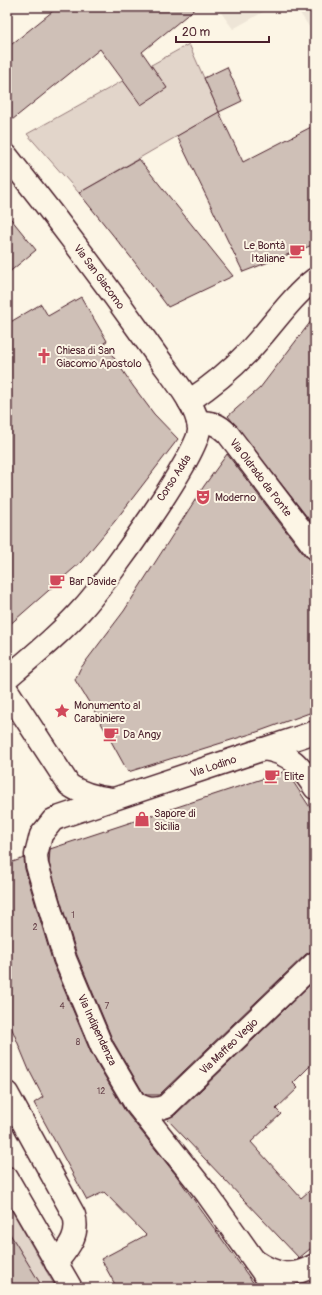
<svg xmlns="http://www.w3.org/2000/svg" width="322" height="1295" viewBox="0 0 322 1295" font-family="Pangolin,sans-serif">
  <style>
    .built { fill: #eee5d7 }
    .green { fill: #e2d5ca; stroke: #967a7a }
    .building { fill: #cfc0b7; stroke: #4a1f2b }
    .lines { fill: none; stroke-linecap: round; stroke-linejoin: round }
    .minor-casing { stroke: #4a1f2b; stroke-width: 25 }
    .minor { stroke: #fcf5e5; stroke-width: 22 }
    .labels { text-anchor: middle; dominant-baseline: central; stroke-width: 4; stroke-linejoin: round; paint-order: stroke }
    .number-label { font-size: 9px; fill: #6b474e }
    .poi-label { font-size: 11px; fill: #4a1f2b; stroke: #fcf5e5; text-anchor: start }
    .street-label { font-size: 11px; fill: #4a1f2b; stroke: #fcf5e5 }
  </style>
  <rect width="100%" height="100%" fill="#fcf5e5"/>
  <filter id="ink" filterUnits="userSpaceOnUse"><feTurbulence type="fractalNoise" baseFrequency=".025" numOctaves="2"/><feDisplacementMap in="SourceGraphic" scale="8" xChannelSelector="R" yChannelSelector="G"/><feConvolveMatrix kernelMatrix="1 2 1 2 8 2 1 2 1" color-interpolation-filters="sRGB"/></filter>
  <g filter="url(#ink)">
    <g class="built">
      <polygon points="217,7 272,7 233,29"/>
      <polygon points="296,7 315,7 315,27 314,25 310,28"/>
    </g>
    <g class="green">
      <polygon points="189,44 219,112 79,193 27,134"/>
      <polygon points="7,1202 56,1288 7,1288"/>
    </g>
    <g class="building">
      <polygon points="58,7 197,7 142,52 167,88 141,105 100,49 7,124 7,48"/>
      <polygon points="227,67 242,101 219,112 204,78"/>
      <polygon points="219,112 243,162 315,125 315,244 243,272 177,136"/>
      <polygon points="139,159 233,276 168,307 133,260 79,193"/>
      <polygon points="7,214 36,250 7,274"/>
      <polygon points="81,297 107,341 104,343 133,386 154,414 178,439 115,521 81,562 7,627 7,324 41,304 48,316"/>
      <polygon points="315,316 315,527 228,416 260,388"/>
      <polygon points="227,454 305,556 315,560 315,711 257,732 128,772 95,712 75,680 80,669 124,611 204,486"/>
      <polygon points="286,771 315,815 315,951 306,954 159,1095 147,1095 144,1094 113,1041 77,955 49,863 50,849"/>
      <polygon points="24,858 25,869 53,963 91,1053 125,1111 176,1175 257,1288 117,1288 101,1259 146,1235 104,1192 87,1200 34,1103 43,1097 29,1070 7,1017 7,864"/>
      <polygon points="315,980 315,1061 293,1083 298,1088 276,1109 281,1114 251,1142 301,1198 315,1186 315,1245 299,1258 167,1119 175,1115"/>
      <polygon points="7,1229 29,1265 43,1288 7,1288"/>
    </g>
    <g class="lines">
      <defs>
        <g id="minor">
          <path id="s1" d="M 7,156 C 58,220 107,285 155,353 C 168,372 198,405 199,429 C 200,453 105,584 84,607 C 61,633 34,655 7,678"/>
          <path d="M 189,401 C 210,387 230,371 248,352 C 271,328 289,299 315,279"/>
          <path id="s2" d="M 198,422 C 212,422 218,424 228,434 L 315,548"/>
          <path d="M 7,690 L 69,785 C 82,794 95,797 111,799"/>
          <path d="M 263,749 C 291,753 300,766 315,788"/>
          <path d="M 7,1093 L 74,1215 C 80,1235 68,1248 56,1263"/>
          <path id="s3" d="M 135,1103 C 146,1109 154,1111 166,1106 L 315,963"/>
          <polyline points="7,1178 71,1288"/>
          <path d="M 255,1261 C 276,1275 292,1278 315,1265"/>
          <path id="s4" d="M 274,1288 L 207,1194 L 135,1103 L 102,1047 L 65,959 L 37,865 L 36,855 L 41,835 L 53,820 L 60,817 L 315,732"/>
        </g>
      </defs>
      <use href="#minor" class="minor-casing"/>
      <use href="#minor" class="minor"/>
    </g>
  </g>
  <defs>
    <symbol id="cafe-bare" viewBox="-9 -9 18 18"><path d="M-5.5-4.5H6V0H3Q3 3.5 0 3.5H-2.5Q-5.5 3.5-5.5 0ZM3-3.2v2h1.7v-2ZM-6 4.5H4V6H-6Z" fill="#d1495b" stroke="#fcf5e5" stroke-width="2.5" paint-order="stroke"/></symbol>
    <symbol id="church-bare" viewBox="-9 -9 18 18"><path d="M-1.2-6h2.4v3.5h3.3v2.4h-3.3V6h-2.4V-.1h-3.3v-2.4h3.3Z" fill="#d1495b" stroke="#fcf5e5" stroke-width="2.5" paint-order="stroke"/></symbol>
    <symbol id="theatre-bare" viewBox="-9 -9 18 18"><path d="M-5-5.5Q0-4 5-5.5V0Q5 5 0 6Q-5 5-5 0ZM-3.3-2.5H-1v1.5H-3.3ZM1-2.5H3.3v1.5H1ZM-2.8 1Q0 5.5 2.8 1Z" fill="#d1495b" stroke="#fcf5e5" stroke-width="2.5" paint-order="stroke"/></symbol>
    <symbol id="sight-bare" viewBox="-9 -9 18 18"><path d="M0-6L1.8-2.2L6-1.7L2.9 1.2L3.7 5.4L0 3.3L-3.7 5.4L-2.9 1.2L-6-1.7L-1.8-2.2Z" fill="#d1495b" stroke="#fcf5e5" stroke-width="2.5" paint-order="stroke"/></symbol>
    <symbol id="shop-bare" viewBox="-9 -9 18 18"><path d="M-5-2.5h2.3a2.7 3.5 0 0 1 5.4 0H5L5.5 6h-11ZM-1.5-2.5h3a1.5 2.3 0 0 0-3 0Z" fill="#d1495b" stroke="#fcf5e5" stroke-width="2.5" paint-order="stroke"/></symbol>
  </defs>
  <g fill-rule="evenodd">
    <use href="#cafe-bare" x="286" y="240" width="22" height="22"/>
    <use href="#church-bare" x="33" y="345" width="22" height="22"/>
    <use href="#theatre-bare" x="192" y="486" width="22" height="22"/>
    <use href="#cafe-bare" x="46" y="570" width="22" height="22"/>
    <use href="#sight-bare" x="51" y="700" width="22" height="22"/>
    <use href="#cafe-bare" x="100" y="723" width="22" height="22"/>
    <use href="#cafe-bare" x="261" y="765" width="22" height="22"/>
    <use href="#shop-bare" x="131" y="808" width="22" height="22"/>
  </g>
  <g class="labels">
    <g class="number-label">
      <text x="73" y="915">1</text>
      <text x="35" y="927">2</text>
      <text x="62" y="1006">4</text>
      <text x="107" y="1006">7</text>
      <text x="78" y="1042">8</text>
      <text x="101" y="1091">12</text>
    </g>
    <g class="poi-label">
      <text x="285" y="245" text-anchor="end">Le Bontà<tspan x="285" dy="13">Italiane</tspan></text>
      <text x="56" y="350">Chiesa di San<tspan x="56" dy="13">Giacomo Apostolo</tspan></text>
      <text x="215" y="497">Moderno</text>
      <text x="69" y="581">Bar Davide</text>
      <text x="74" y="705">Monumento al<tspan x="74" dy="13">Carabiniere</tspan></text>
      <text x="123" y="734">Da Angy</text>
      <text x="284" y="776">Elite</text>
      <text x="154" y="813">Sapore di<tspan x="154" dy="13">Sicilia</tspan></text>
    </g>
    <g class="street-label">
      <text stroke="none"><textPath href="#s1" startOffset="152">Via San Giacomo</textPath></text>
      <text stroke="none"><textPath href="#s2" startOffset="88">Via Oldrado da Ponte</textPath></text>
      <text transform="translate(174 478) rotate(-57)">Corso Adda</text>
      <text stroke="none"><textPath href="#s4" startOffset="709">Via Lodino</textPath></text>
      <text transform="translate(97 1030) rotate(65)">Via Indipendenza</text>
      <text stroke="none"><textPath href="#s3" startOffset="119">Via Maffeo Vegio</textPath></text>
    </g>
  </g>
  <rect width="322" height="1295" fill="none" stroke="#fcf5e5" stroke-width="24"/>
  <rect x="12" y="12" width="298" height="1271" fill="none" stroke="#4a1f2b" stroke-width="1.5" filter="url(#ink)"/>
  <path d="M176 36v6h93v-6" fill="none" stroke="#4a1f2b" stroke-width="2"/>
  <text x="182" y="36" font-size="12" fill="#4a1f2b" stroke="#fcf5e5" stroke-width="3" paint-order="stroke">20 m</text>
</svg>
